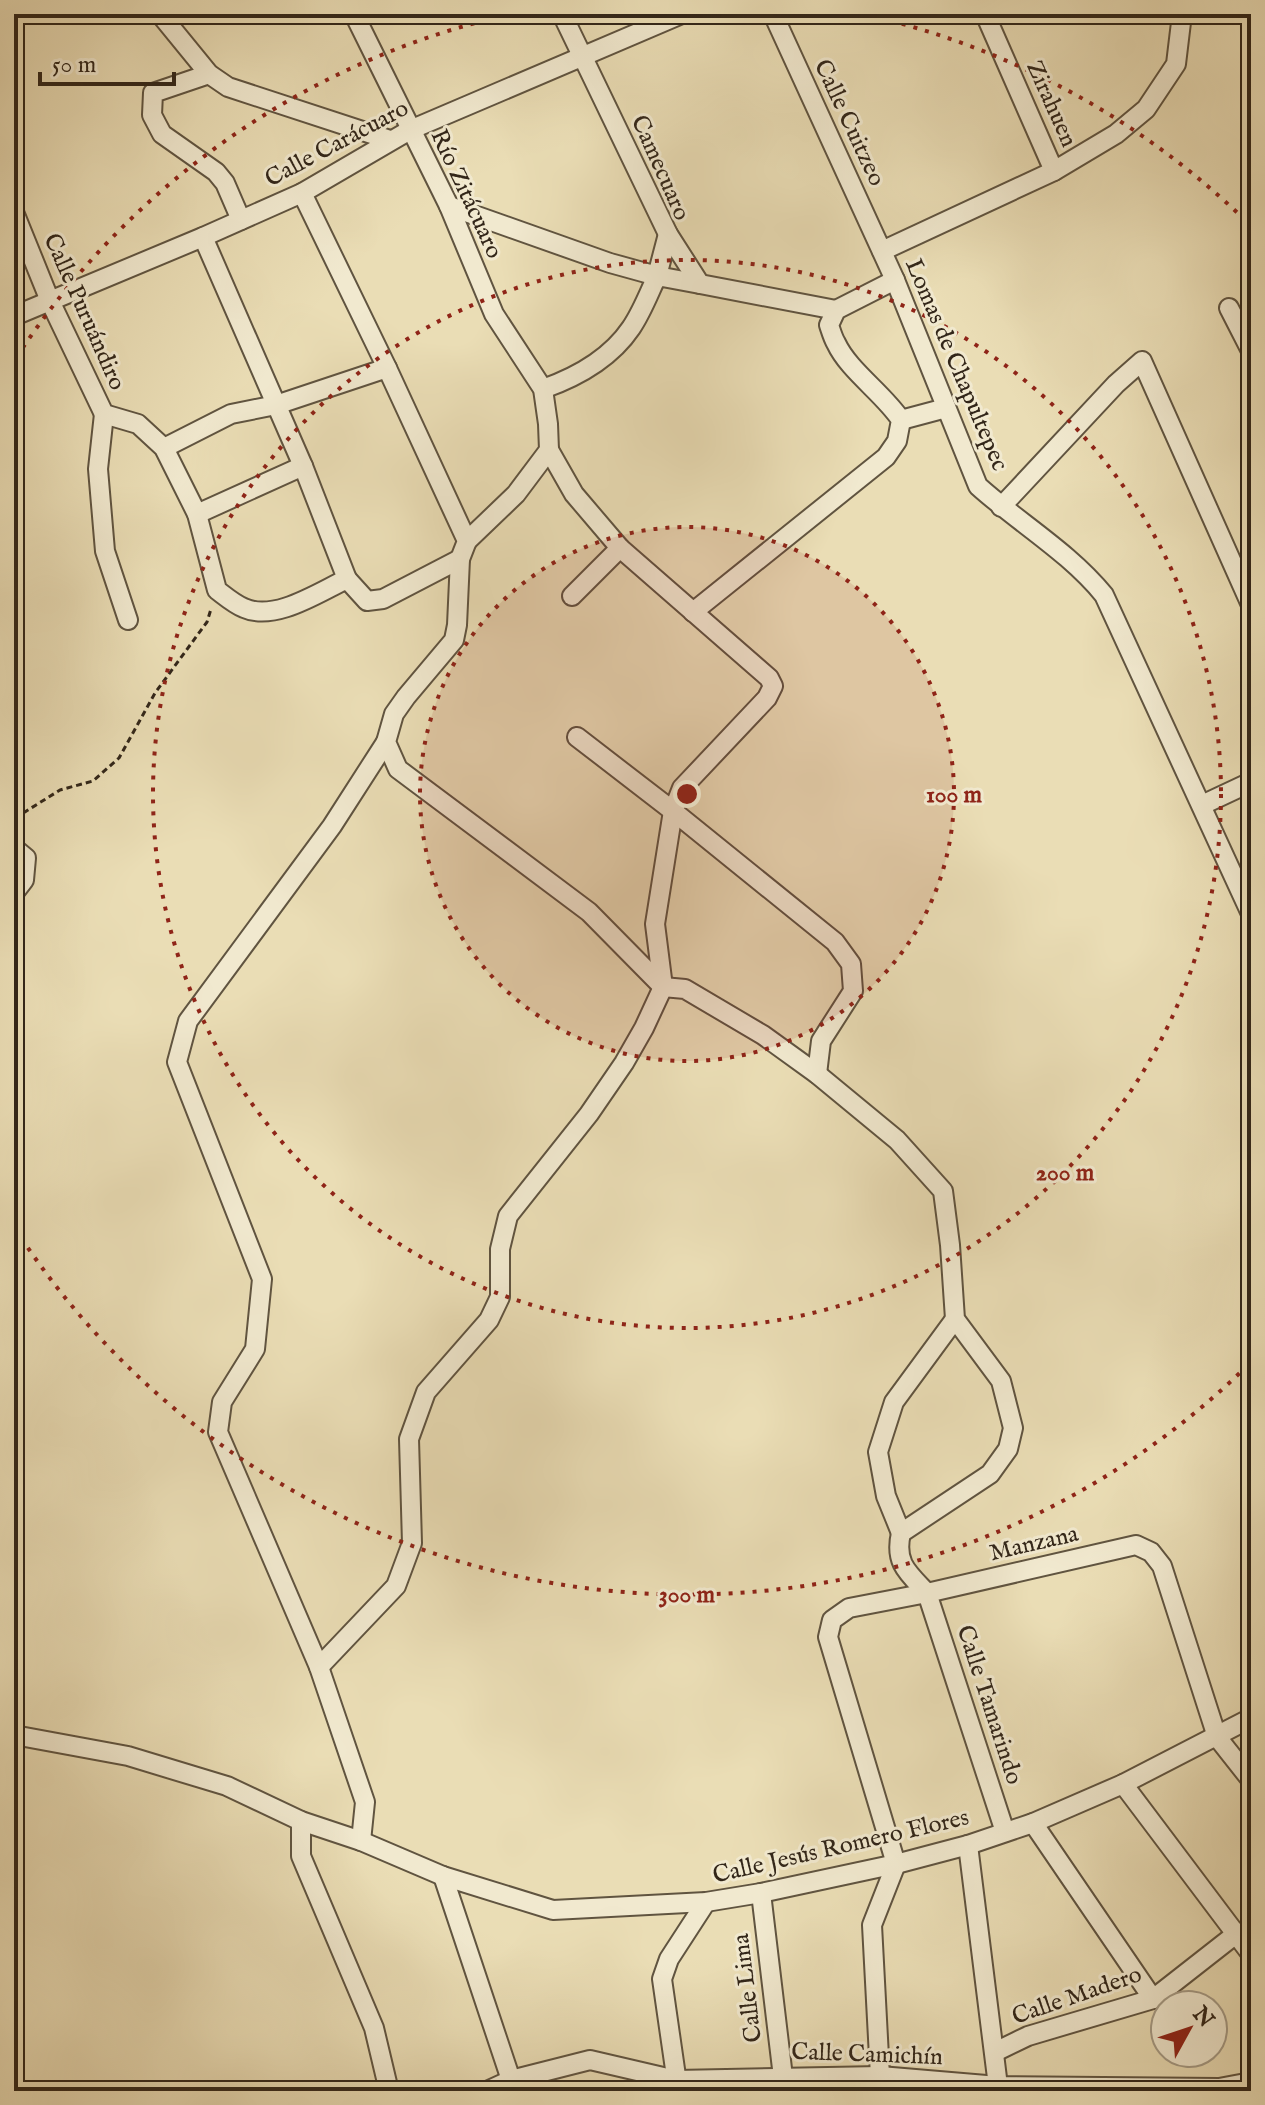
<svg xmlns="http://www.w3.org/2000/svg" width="1265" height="2105" viewBox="0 0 1265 2105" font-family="'IM FELL English',serif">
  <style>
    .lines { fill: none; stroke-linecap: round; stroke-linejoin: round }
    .minor-casing { stroke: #605440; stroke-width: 22 }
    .path { stroke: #322619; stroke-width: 3; stroke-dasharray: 6 4; stroke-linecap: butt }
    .minor { stroke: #f1e9cf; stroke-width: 18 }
    .ring { fill: none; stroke: #8f2418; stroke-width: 4; stroke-dasharray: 4 8 }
    .labels { text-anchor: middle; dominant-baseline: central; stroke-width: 6; stroke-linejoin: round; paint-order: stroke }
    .street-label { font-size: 24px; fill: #322619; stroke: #f1e9cf }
    .centre { fill: #8f2418; stroke: #f1e9cf; stroke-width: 4 }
    .ring-label { font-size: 24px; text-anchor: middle; font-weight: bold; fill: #8f2418; stroke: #f1e9cf; stroke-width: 6; stroke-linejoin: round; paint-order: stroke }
  </style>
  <rect width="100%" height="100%" fill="#eaddb5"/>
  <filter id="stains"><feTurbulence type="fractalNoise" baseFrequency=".0025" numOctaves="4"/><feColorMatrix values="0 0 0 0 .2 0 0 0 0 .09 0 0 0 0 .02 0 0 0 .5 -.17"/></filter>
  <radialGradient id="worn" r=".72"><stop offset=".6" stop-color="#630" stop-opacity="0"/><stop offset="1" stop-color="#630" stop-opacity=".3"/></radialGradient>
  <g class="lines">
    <defs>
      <g id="minor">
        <polyline points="160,14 209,74 228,87 390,140"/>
        <polyline points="354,14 449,206 494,314 543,389 548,424 549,450 516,494 467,541"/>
        <polyline points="562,14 668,234 700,284 836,310"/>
        <path d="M 773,14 L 895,280 L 978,486 C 1019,523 1069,552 1104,595 L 1251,914"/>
        <polyline points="985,14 1054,171"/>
        <polyline points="209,74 153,93 152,115 162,134 216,172 225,183 241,220"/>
        <path d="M 302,193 L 387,368 L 467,541 L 460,559 L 457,625 L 454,640 L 406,697 L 394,714 L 386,742 L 398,769 L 589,912 L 663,987 L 685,989 L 763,1035 L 817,1074 L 897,1140 L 943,1191 L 950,1245 L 955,1319 L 1001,1381 L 1013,1428 L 1008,1449 L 990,1474 L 901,1533 C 894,1563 908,1573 927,1593 L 1005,1832"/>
        <polyline points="449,206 610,263 657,276 668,234"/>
        <path d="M 14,212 L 50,301 L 104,414 L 138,424 L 164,448 L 197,514 L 217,590 C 225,596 234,604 244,608 C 275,622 319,592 347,579 L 367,601 L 383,599 L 460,559"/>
        <polyline points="203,237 303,466 347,579"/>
        <polyline points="882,251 1054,171 1116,134 1146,109 1176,64 1182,14"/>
        <polyline points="1229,308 1251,351"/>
        <polyline points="14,316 203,237 302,193 410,130 682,14"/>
        <path d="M 543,389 C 577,377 610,359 631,328 C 642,312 649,293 657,276 L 700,284"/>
        <polyline points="104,414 98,469 105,551 128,620"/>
        <polyline points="901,420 946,408"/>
        <polyline points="164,448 231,414 276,405 387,368"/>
        <polyline points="1001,507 1116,384 1142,361 1251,605"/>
        <polyline points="197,514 303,466"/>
        <polyline points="572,596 620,548"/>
        <path d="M 693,612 L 886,457 L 897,441 L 901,420 C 883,393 849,371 836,343 C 833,338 831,331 829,325 L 836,310 L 895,280"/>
        <polyline points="577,737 673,811 835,942 851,964 853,991 821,1041 817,1074"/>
        <polyline points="1202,805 1251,782"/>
        <polyline points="14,848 26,858 24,880 14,893"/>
        <polyline points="901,1533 886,1496 878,1452 894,1402 955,1319"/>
        <polyline points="319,1667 396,1586 412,1543 409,1439 426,1392 489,1320 500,1297 500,1249 508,1216 589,1114 624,1063 644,1028 663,987 655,924 673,811 682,788 767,698 773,686 769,678 620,548 574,494 549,450"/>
        <polyline points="14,1735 128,1756 227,1786 301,1821 361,1841 443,1876 553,1910 706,1902 761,1893 896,1864 968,1845 1033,1823 1123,1784 1251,1718"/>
        <polyline points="1123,1784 1251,1954"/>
        <polyline points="301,1821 301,1856 374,2028 389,2091"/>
        <polyline points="1033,1823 1153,1999"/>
        <polyline points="361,1841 365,1802 319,1667 218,1432 222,1402 255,1349 262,1279 177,1062 188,1021 332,826 386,742"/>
        <polyline points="968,1845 998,2086 1001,2091"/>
        <polyline points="443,1876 511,2080 520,2091"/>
        <polyline points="761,1893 783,2077"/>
        <polyline points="995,2052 1028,2036 1153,1999 1236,1934 1251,1930"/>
        <polyline points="678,2090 662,1979 669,1959 706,1902"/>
        <polyline points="487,2091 511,2080 590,2060 676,2080 880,2076 998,2086 1219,2088 1251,2082"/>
        <polyline points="877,2091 880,2076 872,1925 896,1864 828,1637 832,1620 849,1608 927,1593 1136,1545 1151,1552 1162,1566 1217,1737 1251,1780"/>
      </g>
    </defs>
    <use href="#minor" class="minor-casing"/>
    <polyline class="path" points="22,831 20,815 60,790 93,781 119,758 155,693 207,622 211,609"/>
    <use href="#minor" class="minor"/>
  </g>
  <circle cx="687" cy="794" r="267" fill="#8f2418" fill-opacity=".12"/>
  <g class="ring">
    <circle cx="687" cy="794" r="267"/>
    <circle cx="687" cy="794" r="534"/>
    <path d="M1248 1365A800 800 0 0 1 16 1230M16 358A800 800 0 0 1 507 15M867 15A800 800 0 0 1 1248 223"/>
  </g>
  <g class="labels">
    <g class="street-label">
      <text transform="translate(1051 104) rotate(66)">Zirahuen</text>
      <text transform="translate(849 123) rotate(65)">Calle Cuitzeo</text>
      <text transform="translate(337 144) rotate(-28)">Calle Carácuaro</text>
      <text transform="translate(660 168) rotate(66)">Camecuaro</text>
      <text transform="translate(466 194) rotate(65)">Río Zitácuaro</text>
      <text transform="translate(84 312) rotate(66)">Calle Puruándiro</text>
      <text transform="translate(956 365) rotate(67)">Lomas de Chapultepec</text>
      <text transform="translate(1034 1544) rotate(-13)">Manzana</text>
      <text transform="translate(989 1705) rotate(72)">Calle Tamarindo</text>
      <text transform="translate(841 1847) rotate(-13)">Calle Jesús Romero Flores</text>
      <text transform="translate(748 1988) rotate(-97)">Calle Lima</text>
      <text transform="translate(1077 1996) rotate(-19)">Calle Madero</text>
      <text transform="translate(867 2055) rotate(2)">Calle Camichín</text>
    </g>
  </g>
  <circle cx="687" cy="794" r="12" class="centre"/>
  <g class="ring-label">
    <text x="954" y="802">100 m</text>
    <text x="1065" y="1180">200 m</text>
    <text x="687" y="1602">300 m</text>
  </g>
  <rect width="1265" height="2105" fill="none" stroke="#eaddb5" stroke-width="48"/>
  <rect x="16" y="16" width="1233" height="2073" fill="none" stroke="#322619" stroke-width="4"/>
  <rect x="24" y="24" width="1217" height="2057" fill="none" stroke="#322619" stroke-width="2"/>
  <g transform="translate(1189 2029) rotate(50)"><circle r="38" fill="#f1e9cf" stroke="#a59b86" stroke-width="2"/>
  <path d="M0-6L14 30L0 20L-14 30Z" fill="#8f2418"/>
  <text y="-12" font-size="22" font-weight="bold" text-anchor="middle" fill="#322619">N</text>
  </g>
  <path d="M40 72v12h134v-12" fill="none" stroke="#322619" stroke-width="4"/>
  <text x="52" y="72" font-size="24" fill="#322619" stroke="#f1e9cf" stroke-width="6" paint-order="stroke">50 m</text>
  <rect width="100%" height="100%" filter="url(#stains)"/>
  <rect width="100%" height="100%" fill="url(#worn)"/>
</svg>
